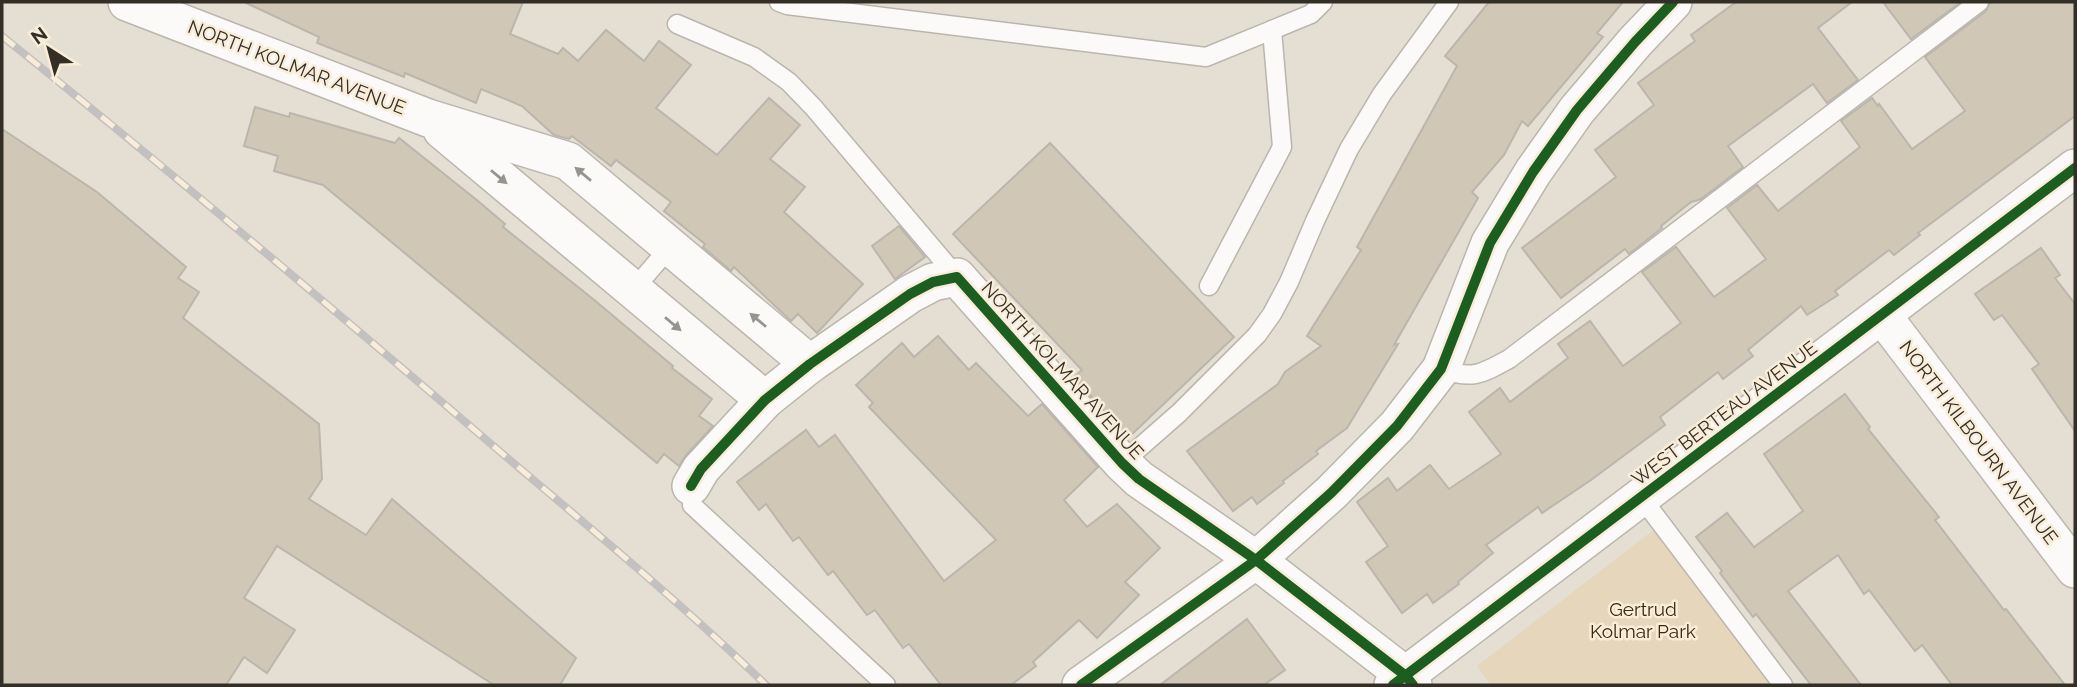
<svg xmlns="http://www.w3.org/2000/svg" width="2077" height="687" viewBox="0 0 2077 687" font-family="Raleway,sans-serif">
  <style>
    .green { fill: #e6d6bb }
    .building { fill: #d1c7b7; stroke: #bbb6ad; stroke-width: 2 }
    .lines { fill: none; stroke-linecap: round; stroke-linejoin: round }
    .lane-casing { stroke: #bbb6ad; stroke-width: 21 }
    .street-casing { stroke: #bbb6ad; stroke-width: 40 }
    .lane { stroke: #fbfaf8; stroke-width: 18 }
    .street { stroke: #fbfaf8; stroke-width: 37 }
    .rail-casing { stroke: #c3c1bf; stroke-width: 8 }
    .rail { stroke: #f9edd9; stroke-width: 5; stroke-dasharray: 16; stroke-linecap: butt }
    .cycleway-casing { stroke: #f9edd9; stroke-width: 15 }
    .cycleway { stroke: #1b5e20; stroke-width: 10 }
    .oneway { fill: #979490 }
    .labels { text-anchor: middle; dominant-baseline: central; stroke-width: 5; stroke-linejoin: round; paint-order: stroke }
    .street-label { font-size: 19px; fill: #332f27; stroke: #f9edd9 }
    .park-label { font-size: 19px; fill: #392a0e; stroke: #f9edd9 }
  </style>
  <rect width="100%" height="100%" fill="#e4ded3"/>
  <polygon class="green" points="1655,529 1774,685 1491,685 1477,666"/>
  <g class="building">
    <polygon points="244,2 523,2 510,34 558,54 563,48 578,61 606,30 644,61 659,41 691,65 656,108 717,155 769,98 800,125 770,159 805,187 784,212 863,284 817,333 798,314 791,321 734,267 731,271 703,247 705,244 664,211 671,202 616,160 611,166 572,136 569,139 554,135 522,106 481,89 476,103 405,73 404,77 317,43 319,37"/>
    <polygon points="1489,2 1623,2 1597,33 1603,37 1528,126 1522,121 1504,155 1472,192 1478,198 1394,345 1398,344 1347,428 1316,451 1318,454 1283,481 1284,483 1257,504 1252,497 1233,511 1187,451 1278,384 1285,372 1321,346 1307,336 1361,250 1357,247 1457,66 1445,56"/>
    <polygon points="1736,2 1852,2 1818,28 1858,80 1827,103 1813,84 1728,146 1743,167 1701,199 1691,202 1661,226 1662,228 1629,254 1625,249 1561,298 1522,248 1616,177 1595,150 1654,105 1638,83 1695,41 1691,35"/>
    <polygon points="1883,2 1961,2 1911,39"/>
    <polygon points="1990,2 2075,2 2075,116 1918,233 1920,235 1894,255 1889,250 1835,291 1838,295 1807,315 1801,306 1748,350 1753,356 1723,379 1718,372 1660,417 1665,425 1591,480 1542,513 1538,507 1486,545 1493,553 1458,582 1459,584 1433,603 1427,594 1402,613 1366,562 1388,546 1357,502 1388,478 1397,491 1430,465 1449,489 1501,454 1469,412 1500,388 1510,402 1568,358 1558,344 1590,321 1623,366 1681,323 1642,272 1676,247 1714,297 1766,259 1727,208 1757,185 1778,211 1860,147 1841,121 1872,98 1878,106 1879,104 1912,149 1965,111 1925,57 1986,11"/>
    <polygon points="255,107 289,117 290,113 395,143 399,138 478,201 505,224 503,227 593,299 673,366 672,368 712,399 699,416 713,426 686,455 679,466 664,454 657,463 323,185 274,171 278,156 244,146"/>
    <polygon points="2,129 97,192 186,267 178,278 199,292 183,318 319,424 322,479 309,499 366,535 392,499 576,658 560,685 494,685 277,546 244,598 295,630 267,673 244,657 226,685 2,685"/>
    <polygon points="1050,143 1234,337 1128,438 1074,377 1082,370 953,234"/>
    <polygon points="899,226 925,257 895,279 872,246"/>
    <polygon points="2041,248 2060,275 2055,278 2075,304 2075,431 2032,369 2039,364 2002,315 1994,320 1975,294"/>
    <polygon points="938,336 969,370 976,363 1028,416 1042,404 1098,467 1064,500 1087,527 1117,504 1160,548 1125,582 1139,595 1097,638 1079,620 1033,662 1036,666 1011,685 941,685 909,644 903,648 875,610 867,615 833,571 828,575 799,537 793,541 766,504 759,510 737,482 806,430 819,447 835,435 944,581 996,540 869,407 873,403 856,385 902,343 914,357"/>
    <polygon points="1845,394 1870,427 1868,429 1939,517 1935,520 2004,610 2006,609 2065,685 1952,685 1922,645 1915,651 1869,590 1864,594 1838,555 1788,591 1861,685 1811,685 1756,614 1753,617 1720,573 1722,571 1696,537 1727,513 1754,547 1803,511 1764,454"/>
    <polygon points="1247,619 1285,670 1264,685 1160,685"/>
  </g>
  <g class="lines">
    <defs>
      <g id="lane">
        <polyline points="779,2 787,5 1206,57 1311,14 1323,2"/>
        <polyline points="677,24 754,57 789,82 814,108 957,277"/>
        <polyline points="1209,286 1282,147 1272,30"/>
        <polyline points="633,290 670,247"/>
        <path d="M 1441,369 C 1472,380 1482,374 1509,359 L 1979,2"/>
        <polyline points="1122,463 1179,413 1257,335 1272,314 1289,282 1315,221 1349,149 1382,94 1449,2"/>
        <polyline points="691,486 692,505 886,685"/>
        <polyline points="1641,497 1783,685"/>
      </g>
      <g id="street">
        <polyline points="127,2 428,118 568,161 810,364"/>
        <polyline points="442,130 765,400"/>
        <polyline points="1882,315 2075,569"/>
        <polyline points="691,486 701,469 765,400 810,364 910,294 933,282 957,277 1122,463 1139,479 1256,560 1406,676 1413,685"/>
        <polyline points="1081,685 1256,560 1331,493 1397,426 1441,369 1490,243 1533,172 1577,110 1635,42 1673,2"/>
        <polyline points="1393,685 2075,168"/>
      </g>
    </defs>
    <use href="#lane" class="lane-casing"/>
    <use href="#street" class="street-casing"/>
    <use href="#lane" class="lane"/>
    <use href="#street" class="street"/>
    <defs>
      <path id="rail" d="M 2,36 C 165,167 325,302 484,438 C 579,519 676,598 766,685"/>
    </defs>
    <use href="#rail" class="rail-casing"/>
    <use href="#rail" class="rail"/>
    <defs>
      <g id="cycleway">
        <polyline points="691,486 701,469 765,400 810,364 910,294 933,282 957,277 1122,463 1139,479 1256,560 1406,676 1413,685"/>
        <polyline points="1081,685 1256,560 1331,493 1397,426 1441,369 1490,243 1533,172 1577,110 1635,42 1673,2"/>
        <polyline points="1393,685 2075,168"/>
      </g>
    </defs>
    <use href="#cycleway" class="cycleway-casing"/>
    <use href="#cycleway" class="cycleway"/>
  </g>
  <defs><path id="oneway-solid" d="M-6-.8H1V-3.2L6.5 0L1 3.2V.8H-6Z" transform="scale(1.75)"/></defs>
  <g class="oneway">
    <use href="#oneway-solid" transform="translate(583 174) rotate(-140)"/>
    <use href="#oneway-solid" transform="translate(499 177) rotate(40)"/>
    <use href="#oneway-solid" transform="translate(758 320) rotate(-140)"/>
    <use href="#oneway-solid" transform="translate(673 324) rotate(40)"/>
  </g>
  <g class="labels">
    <g class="street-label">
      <text transform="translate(297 67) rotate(21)">NORTH KOLMAR AVENUE</text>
      <text transform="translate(1063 370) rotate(48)">NORTH KOLMAR AVENUE</text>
      <text transform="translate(1724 413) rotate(-37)">WEST BERTEAU AVENUE</text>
      <text transform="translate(1979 442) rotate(53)">NORTH KILBOURN AVENUE</text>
    </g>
    <g class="park-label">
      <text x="1643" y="609">Gertrud<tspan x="1643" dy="22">Kolmar Park</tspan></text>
    </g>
  </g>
  <rect width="2077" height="687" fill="none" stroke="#332f27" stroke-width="7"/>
  <g transform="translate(49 49) rotate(324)" stroke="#f9edd9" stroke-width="5" paint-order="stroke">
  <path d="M0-5L12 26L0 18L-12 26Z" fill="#332f27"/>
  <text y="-10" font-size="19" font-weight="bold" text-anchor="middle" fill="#332f27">N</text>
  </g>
</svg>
